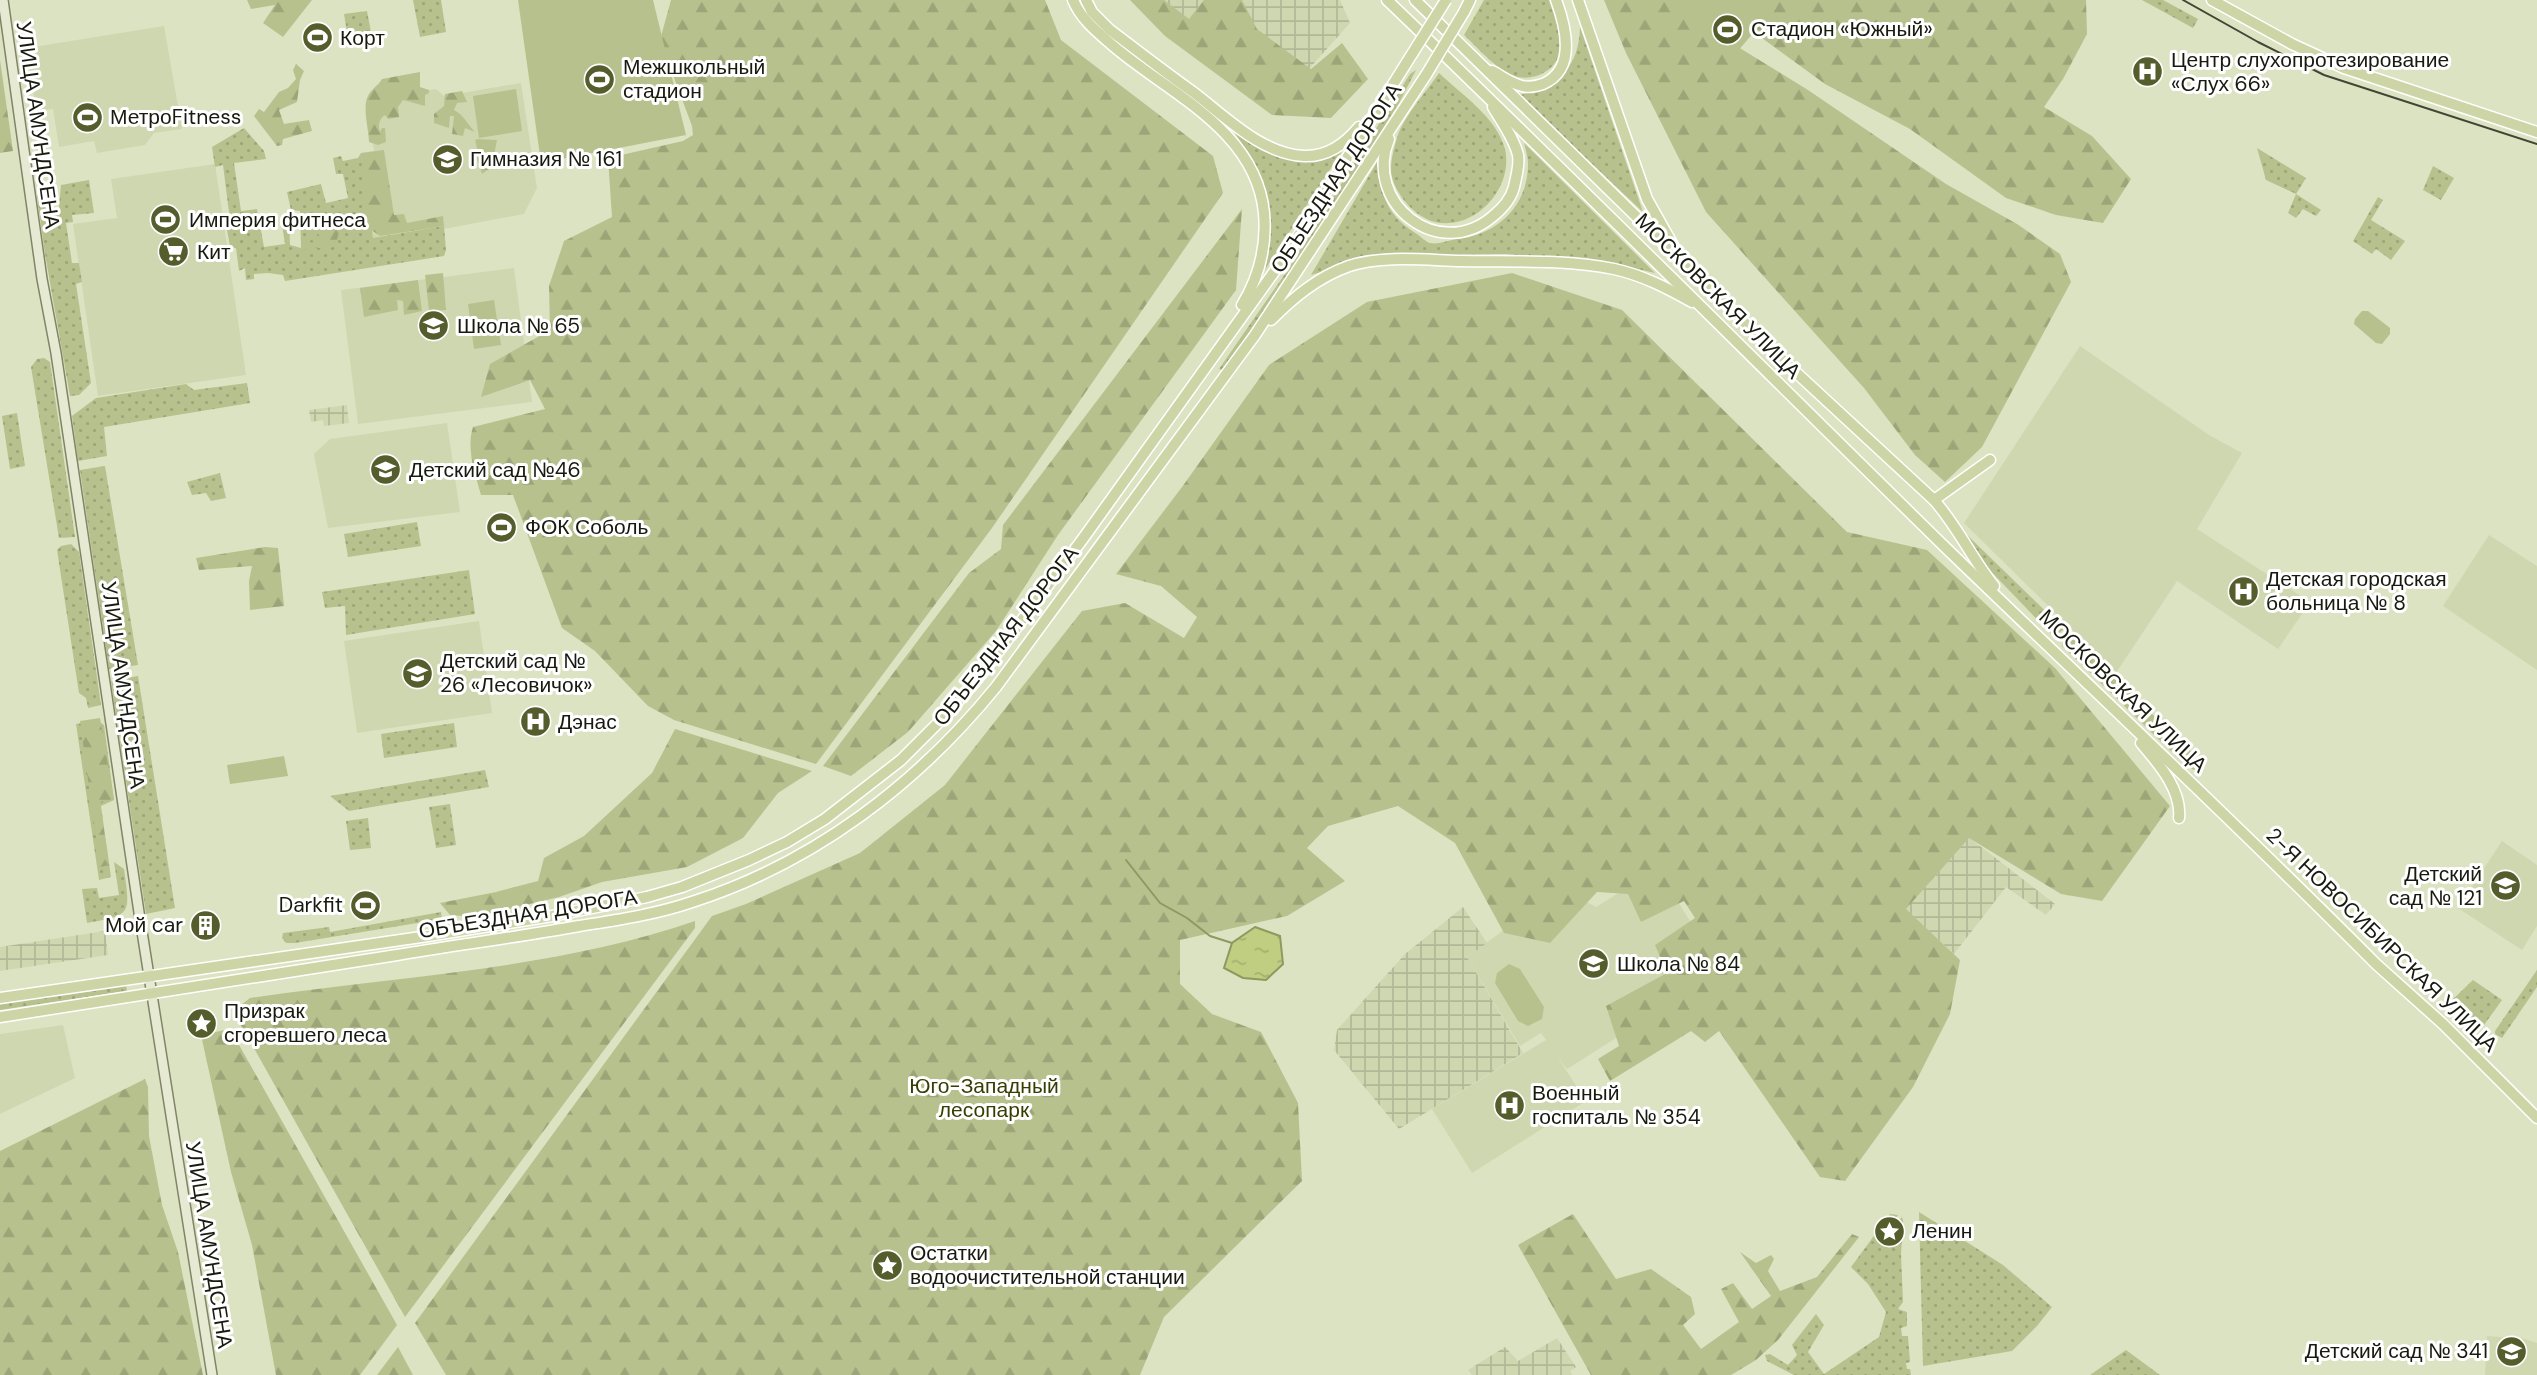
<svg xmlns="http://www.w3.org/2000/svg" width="2537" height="1375" viewBox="0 0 2537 1375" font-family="'DM Sans',sans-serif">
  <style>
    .built { fill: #cfd7b0 }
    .industrial { fill: url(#industrial-grid) }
    .grass { fill: url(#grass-dots) }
    .forest { fill: url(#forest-firs) }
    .garden { fill: #b7c18d }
    .water { fill: url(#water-ripples); stroke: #8e9860; stroke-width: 2 }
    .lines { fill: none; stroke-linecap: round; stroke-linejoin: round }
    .stream { stroke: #8e9860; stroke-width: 2 }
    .secondary-casing { stroke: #808568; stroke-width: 12 }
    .primary-casing { stroke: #fff; stroke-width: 13 }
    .secondary { stroke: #e6ead3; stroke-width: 9 }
    .primary { stroke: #cdd5a6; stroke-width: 10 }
    .tram { stroke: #424535; stroke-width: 2 }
    .primary-bridge-casing { stroke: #fff; stroke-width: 13; stroke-linecap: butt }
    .primary-bridge { stroke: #cdd5a6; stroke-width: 10 }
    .labels { text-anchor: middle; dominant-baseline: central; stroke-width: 6; stroke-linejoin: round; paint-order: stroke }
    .poi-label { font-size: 21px; fill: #181a0f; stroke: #fff; text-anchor: start }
    .street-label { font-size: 21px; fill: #181a0f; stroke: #fff }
    .park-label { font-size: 21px; fill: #373e02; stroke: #fff }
  </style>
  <defs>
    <pattern id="industrial-grid" width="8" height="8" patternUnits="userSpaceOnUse" patternTransform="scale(1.75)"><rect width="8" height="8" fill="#cfd7b0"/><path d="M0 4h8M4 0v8" fill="none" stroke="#b1b896"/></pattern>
    <pattern id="grass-dots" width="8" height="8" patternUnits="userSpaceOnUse" patternTransform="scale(1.75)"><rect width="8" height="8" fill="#b7c18d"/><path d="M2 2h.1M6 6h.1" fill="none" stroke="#9da578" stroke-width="1.8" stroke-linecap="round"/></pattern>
    <pattern id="forest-firs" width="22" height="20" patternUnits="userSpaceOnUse" patternTransform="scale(1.75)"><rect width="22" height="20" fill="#b7c18d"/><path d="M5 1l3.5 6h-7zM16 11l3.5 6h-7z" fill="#9da578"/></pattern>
    <pattern id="water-ripples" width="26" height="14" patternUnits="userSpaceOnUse" patternTransform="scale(1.75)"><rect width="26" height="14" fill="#c0ce82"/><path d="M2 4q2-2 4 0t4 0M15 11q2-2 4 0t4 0" fill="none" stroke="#a4b06f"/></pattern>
  </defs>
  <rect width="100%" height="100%" fill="#dce3c2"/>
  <g class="built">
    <polygon points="164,26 182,129 154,133 145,145 97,153 94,141 59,147 53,109 36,111 27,48"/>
    <polygon points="521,83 537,188 524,214 449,228 373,239 361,153 374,151 366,101 436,89 444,96"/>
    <polygon points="215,164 246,375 98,396 73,224 117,218 111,179"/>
    <polygon points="514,268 532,402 358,424 341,290"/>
    <polygon points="2080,346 2209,435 2242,453 2197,529 2310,602 2278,649 2177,581 2116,673 1964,523"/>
    <polygon points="447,423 460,512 328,528 314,454 330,439"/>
    <polygon points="2489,535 2537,566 2537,670 2443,606"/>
    <polygon points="479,621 492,713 357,733 344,641"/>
    <polygon points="2502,841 2537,865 2537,926 2522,950 2458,908"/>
    <polygon points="1657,869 1722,971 1567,1069 1557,1056 1586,1101 1472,1173 1432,1109 1546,1040 1541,1033 1520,1046 1467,957 1561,888 1596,907"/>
    <polygon points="63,1025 75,1078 0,1114 0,1034"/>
    <polygon points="2487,1336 2525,1339 2537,1343 2537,1375 2485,1375"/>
  </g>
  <g class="industrial">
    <polygon points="1138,0 1340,0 1350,23 1275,107"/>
    <polygon points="347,405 349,423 324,426 323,420 311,422 309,410"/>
    <polygon points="1958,829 2055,904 2046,915 2006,887 1954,954 1905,909 1952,857"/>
    <polygon points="1463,907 1487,943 1467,957 1523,1053 1399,1129 1334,1050 1337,1030 1405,954"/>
    <polygon points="105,931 108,955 0,971 0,947"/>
    <polygon points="1557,1338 1576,1367 1570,1371 1572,1375 1472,1375 1468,1370 1505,1347 1518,1361"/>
  </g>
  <g class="grass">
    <polygon points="413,0 441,0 446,32 420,37"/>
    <path d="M 1484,0 L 1549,0 C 1555,14 1560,28 1561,43 C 1563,68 1532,86 1510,74 C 1492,65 1478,48 1464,35 Z"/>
    <polygon points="2142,0 2163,0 2198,19 2193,28"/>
    <polygon points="367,11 371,32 348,38 344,14"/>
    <path d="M 1580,27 L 1643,212 L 1519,95 C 1557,86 1579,69 1580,27 Z"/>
    <polygon points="1416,70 1399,103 1297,264 1223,370 1219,369 1287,271 1410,74"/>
    <path d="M 1439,73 C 1461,94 1497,118 1505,149 C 1514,188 1475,231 1435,222 C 1415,217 1397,196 1392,177 C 1389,165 1394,147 1398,135 C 1405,115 1427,91 1439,73 Z"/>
    <polygon points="244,128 264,151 266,159 234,163 241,211 257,209 264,247 285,244 282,225 289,223 290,245 301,248 300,211 291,210 287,192 321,184 326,203 348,198 343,174 336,174 333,158 341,156 343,161 358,158 361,153 373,238 444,226 446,250 444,256 285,281 283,275 268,273 254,274 254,279 246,280 245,268 239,271 236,248 230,246 227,230 231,228 223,165 215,167 212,147"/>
    <path d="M 1233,130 C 1271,156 1297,172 1342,151 L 1265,270 C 1278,207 1266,182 1233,130 Z"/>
    <path d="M 1524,143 L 1655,273 L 1607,262 L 1505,254 L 1398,256 L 1353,262 L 1311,275 L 1377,162 C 1381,195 1387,216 1417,234 C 1420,236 1426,242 1430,243 C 1437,245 1450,240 1457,239 C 1497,235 1528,206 1528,164 C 1528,158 1526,150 1524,143 Z"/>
    <polygon points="2257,148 2306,178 2296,194 2321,210 2316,216 2303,209 2296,218 2288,213 2296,194 2266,180"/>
    <polygon points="2433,166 2454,178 2441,200 2423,190"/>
    <polygon points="89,180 94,213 72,215 73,222 66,223 72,263 79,263 82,282 76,284 91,383 79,395 70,396 45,254 37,196 43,196 45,209 59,208 61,185"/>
    <polygon points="2378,197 2383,200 2371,220 2405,241 2391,260 2376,249 2372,254 2353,241"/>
    <polygon points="44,358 50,362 75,537 59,538 31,367 37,359"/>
    <polygon points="247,383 250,403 104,427 107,456 78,461 72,416 96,398 186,384 194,390"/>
    <polygon points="17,413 25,466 10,469 2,416"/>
    <polygon points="105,466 138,665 109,669 80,470"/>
    <polygon points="220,473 226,498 211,501 206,493 192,495 187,482"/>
    <polygon points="417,522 421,546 348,557 344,534"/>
    <polygon points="1965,533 2064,629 2057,635 2052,635 1981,561"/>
    <polygon points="71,544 79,552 101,705 88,708 86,698 79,693 57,550 61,546"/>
    <polygon points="469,570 475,614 346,635 345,606 325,608 322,592"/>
    <polygon points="2069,634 2203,763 2202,766 2194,770 2186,766 2077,660 2062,646 2062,640"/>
    <polygon points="138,676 175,908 146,914 111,681"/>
    <polygon points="97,720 104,725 114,800 101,806 111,877 99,880 76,724"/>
    <polygon points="454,723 457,747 384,758 381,734"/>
    <polygon points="485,770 489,787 349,811 330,796"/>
    <polygon points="450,804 456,845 436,848 429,807"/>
    <polygon points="368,818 371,848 350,850 346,821"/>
    <path d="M 114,862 L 124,869 C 130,914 133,915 87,923 L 82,889 L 97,888 L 99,898 L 119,895 Z"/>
    <polygon points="441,912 442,919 295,943 286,943 282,938 283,933 329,927 330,932"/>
    <polygon points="2537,970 2537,987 2502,1038 2495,1034 2495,1031"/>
    <path d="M 2473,980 L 2502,1000 L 2484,1025 C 2469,1027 2459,1014 2449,1003 Z"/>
    <polygon points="126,985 127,991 0,1010 0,1004"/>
    <polygon points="1919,1212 2003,1265 2052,1307 2037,1326 2012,1351 1923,1366"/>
    <polygon points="1890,1214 1898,1215 1886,1232 1889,1234 1902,1217 1903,1221 1901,1254 1903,1302 1898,1309 1907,1312 1907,1326 1901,1328 1902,1336 1908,1336 1910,1362 1906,1363 1907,1369 1910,1369 1911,1375 1794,1375 1767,1361 1765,1355 1770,1354 1788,1365 1797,1355 1792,1345 1816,1314 1824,1325 1808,1352 1824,1374 1879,1337 1886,1312 1868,1284 1851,1267"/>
    <polygon points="2126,1350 2160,1375 2090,1375"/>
  </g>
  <g class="forest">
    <polygon points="247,0 312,0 283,37 263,23 275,5 251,9"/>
    <path d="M 671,0 L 1045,0 L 1061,40 L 1213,156 L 1223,193 L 992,528 L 816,764 L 674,720 L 648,706 L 595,651 L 562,628 L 513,495 L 481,495 C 475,474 466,448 473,427 L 545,409 L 530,380 L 481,397 L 490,364 L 550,330 L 549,286 L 564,241 L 612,217 L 608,158 L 683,141 L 693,135 L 692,126 L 660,40 Z"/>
    <polygon points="1130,0 1164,0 1189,19 1204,0 1242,0 1257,29 1311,69 1342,43 1368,79 1331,118 1272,115 1165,36"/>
    <polygon points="1604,0 1682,0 1725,39 1808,90 1946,184 2017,224 2060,254 2071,282 1982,447 1945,482 1915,455 1864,388 1706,212 1626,53"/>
    <polygon points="1778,0 2086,0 2087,34 2063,79 2044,107 2092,136 2131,179 2103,223 2056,215 2006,198 1910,129 1825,84 1751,30"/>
    <polygon points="0,60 13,151 0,153"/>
    <polygon points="296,64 304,71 300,80 297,102 279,110 284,124 309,120 312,131 283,139 282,145 277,146 254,116 259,109 264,112 279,92 288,88 296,79 293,70"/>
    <path d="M 420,72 L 420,87 L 429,90 L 429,93 L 425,95 L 425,106 L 403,100 L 398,107 L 399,117 L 388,119 L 385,115 C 379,119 378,125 380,132 L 382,128 L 385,128 L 386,142 L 378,145 L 369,142 C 369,129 362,108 368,96 C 371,89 378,86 382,79 Z"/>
    <path d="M 462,91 L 467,102 L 457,103 L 454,110 C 465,116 467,124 475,132 L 465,128 L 463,136 L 452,134 L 454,116 L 450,116 L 449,128 L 434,123 L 434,114 L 444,106 L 445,94 Z"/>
    <polygon points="478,139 497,140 495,150 496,164 482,174 475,153 477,148 475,140"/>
    <polygon points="384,150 394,215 404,214 407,223 443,216 444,226 380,236 370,229 365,214 361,153"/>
    <polygon points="1242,209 1236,290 1058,535 996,631 908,732 851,776 823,766 969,573 1001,549 1003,525"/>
    <polygon points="335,219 339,233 335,246 303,250 302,244 321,241 321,237 310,227 311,220"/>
    <polygon points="443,273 446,310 429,311 425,275"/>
    <polygon points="1512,273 1622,310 1847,532 1927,550 2055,668 2170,806 2102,901 2061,894 1969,838 1906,909 1960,960 1950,1014 1913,1087 1845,1181 1820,1177 1719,1031 1705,1042 1691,1031 1610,1081 1598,1059 1619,1046 1606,1006 1667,973 1655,945 1695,918 1684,901 1641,922 1628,894 1597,892 1550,943 1504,933 1455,843 1398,806 1328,826 1307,848 1345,881 1287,916 1180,940 1180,984 1212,1014 1261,1032 1298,1103 1302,1181 1164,1317 1140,1375 446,1375 415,1323 712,916 746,904 860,853 945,785 1082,611 1125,603 1184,638 1197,617 1161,586 1116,574 1182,487 1269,365 1367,302"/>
    <polygon points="418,280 422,311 404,315 403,301 397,300 398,310 364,317 360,288"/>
    <polygon points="265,547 278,548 284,606 250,610 249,581 252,566 199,570 196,558"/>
    <polygon points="100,718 114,800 104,800 100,803 109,865 100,867 80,721"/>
    <polygon points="675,729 812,771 778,793 743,838 687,867 602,882 559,897 475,917 450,915 440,903 496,892 538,881 544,858 584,836 652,773"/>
    <path d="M 695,921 L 695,928 L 405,1317 L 233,1011 L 250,998 C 398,976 552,970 695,921 Z"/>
    <polygon points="230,1029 397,1325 360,1375 276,1375 252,1245 231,1172 201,1035"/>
    <polygon points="145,1079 148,1087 149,1136 162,1205 178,1252 203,1375 0,1375 0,1151"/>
    <polygon points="1573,1214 1616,1279 1651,1269 1691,1297 1695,1314 1683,1325 1701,1349 1739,1322 1721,1289 1733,1283 1752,1309 1771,1296 1740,1252 1756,1263 1771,1255 1774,1259 1768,1271 1780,1291 1817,1277 1852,1234 1859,1237 1778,1340 1756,1360 1731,1375 1591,1375 1518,1245"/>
    <polygon points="398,1347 413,1375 377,1375"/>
  </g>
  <g class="garden">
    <polygon points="518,0 653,0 686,135 541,163"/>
    <polygon points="1666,0 1781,0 1732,58"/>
    <polygon points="516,89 522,131 479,138 473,96"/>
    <polygon points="494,300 501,345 474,349 468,304"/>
    <polygon points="2362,311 2368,311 2390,328 2390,334 2382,344 2376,343 2354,324 2355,319"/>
    <polygon points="284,756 288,776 230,784 227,765"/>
    <polygon points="1509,964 1520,969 1544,1007 1542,1019 1528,1026 1518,1021 1495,983 1497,973"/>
  </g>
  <polygon class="water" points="1255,927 1280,936 1283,964 1266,980 1243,978 1224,968 1232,943"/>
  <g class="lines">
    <polyline class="stream" points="1126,860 1160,903 1187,918 1210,936 1232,943"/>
    <defs>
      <polyline id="secondary" points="3,0 42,279 56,353 140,919 212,1375"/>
      <g id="primary">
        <path d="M 1073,0 C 1081,19 1096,31 1111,44 C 1167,93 1256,129 1264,213 C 1267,246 1259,277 1242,305"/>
        <path d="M 1086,0 L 1092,12 L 1110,30 C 1138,51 1165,72 1193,92 C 1225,116 1261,154 1304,156 C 1327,157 1345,144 1359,127"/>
        <path d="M 1387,0 C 1576,181 1760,366 1947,549 C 2090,687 2236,823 2376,964 L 2443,1024 L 2537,1118"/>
        <path d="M 1415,0 L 1788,365 L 1934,500 C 1958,527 1972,559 1994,586"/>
        <polyline points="1578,0 1647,199 1674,247"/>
        <polyline points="2212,0 2292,44 2344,68 2537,132"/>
        <polyline points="1464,12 1470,0"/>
        <path d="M 1492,71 C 1502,76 1510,83 1522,86 C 1529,88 1537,86 1543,84 C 1577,69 1566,27 1556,0"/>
        <path d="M 1389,139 C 1363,203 1438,262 1492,217 C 1502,209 1511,199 1514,187 C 1516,177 1520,165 1518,155 C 1514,138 1501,121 1493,107"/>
        <path d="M 1271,320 C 1294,297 1318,277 1349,266 C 1383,255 1425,260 1460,261 C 1511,262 1564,259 1614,269 C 1642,275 1667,288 1692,302"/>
        <polyline points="1934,500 1990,460"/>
        <path d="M 2141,743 C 2158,763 2182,790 2179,818"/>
        <polyline points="0,998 428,936 552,916 647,897 682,887 749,860 787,842 825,819 901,760 948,713 983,672 1082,540 1287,254 1407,62"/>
        <path d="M 0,1017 C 132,997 264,976 397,955 C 457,945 518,937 579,926 C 618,920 658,914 695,901 C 815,862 917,784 996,687 L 1255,335 L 1426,75"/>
      </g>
    </defs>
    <use href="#secondary" class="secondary-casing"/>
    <use href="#primary" class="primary-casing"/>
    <use href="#secondary" class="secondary"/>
    <use href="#primary" class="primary"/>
    <polyline class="tram" points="2183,0 2258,42 2324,75 2537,144"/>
    <defs>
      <g id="primary-bridge">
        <polyline points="1407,62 1446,0"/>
        <polyline points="1426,75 1464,12"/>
      </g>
    </defs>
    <use href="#primary-bridge" class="primary-bridge-casing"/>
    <use href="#primary-bridge" class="primary-bridge"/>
  </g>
  <defs>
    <symbol id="stadium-disc" viewBox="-11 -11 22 22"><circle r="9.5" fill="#555d2c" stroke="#fff"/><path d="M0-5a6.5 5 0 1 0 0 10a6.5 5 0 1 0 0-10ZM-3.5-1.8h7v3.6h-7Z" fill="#fff"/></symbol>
    <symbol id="hospital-disc" viewBox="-11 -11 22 22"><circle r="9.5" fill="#555d2c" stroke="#fff"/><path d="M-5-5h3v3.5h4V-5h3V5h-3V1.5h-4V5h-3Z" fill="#fff"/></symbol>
    <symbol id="school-disc" viewBox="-11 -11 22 22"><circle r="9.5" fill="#555d2c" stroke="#fff"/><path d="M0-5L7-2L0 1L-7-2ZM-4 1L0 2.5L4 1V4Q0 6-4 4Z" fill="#fff"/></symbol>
    <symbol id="supermarket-disc" viewBox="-11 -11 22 22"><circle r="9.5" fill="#555d2c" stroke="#fff"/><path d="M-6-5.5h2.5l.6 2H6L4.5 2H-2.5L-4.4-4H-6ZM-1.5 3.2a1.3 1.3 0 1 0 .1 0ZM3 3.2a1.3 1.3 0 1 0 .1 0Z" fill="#fff"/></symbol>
    <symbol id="building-disc" viewBox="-11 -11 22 22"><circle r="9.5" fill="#555d2c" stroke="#fff"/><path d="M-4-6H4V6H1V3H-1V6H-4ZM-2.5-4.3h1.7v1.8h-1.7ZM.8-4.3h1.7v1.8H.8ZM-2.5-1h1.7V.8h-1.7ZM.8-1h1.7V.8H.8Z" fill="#fff"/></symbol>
    <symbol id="sight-disc" viewBox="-11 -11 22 22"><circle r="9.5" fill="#555d2c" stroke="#fff"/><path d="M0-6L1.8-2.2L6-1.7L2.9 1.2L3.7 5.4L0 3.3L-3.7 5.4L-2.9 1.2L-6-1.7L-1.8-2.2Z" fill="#fff"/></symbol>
  </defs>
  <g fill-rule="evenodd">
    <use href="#stadium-disc" x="1710" y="12" width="35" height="35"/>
    <use href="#stadium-disc" x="300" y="20" width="35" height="35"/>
    <use href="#hospital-disc" x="2130" y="54" width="35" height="35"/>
    <use href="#stadium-disc" x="582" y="62" width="35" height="35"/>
    <use href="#stadium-disc" x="70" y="100" width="35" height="35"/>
    <use href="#school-disc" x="430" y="142" width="35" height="35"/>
    <use href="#stadium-disc" x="148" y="202" width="35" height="35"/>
    <use href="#supermarket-disc" x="156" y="234" width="35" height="35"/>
    <use href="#school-disc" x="416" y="308" width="35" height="35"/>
    <use href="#school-disc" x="368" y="452" width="35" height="35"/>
    <use href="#stadium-disc" x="484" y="510" width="35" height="35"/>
    <use href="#hospital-disc" x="2226" y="574" width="35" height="35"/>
    <use href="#school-disc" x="400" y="656" width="35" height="35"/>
    <use href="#hospital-disc" x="518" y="704" width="35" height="35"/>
    <use href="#school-disc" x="2488" y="868" width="35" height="35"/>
    <use href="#stadium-disc" x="348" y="888" width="35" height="35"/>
    <use href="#building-disc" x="188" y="908" width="35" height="35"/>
    <use href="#school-disc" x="1576" y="946" width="35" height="35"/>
    <use href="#sight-disc" x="184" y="1006" width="35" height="35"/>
    <use href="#hospital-disc" x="1492" y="1088" width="35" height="35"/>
    <use href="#sight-disc" x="1872" y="1214" width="35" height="35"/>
    <use href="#sight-disc" x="870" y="1248" width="35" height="35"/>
    <use href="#school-disc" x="2494" y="1334" width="35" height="35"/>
  </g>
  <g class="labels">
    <g class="poi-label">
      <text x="1751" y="29">Стадион «Южный»</text>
      <text x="340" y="38">Корт</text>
      <text x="2171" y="60">Центр слухопротезирование<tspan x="2171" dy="24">«Слух 66»</tspan></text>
      <text x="623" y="67">Межшкольный<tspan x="623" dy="24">стадион</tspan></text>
      <text x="110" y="117">МетроFitness</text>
      <text x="470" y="159">Гимназия № 161</text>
      <text x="189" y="220">Империя фитнеса</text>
      <text x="197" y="252">Кит</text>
      <text x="457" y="326">Школа № 65</text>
      <text x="409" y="470">Детский сад №46</text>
      <text x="525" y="527">ФОК Соболь</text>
      <text x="2266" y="579">Детская городская<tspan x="2266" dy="24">больница № 8</tspan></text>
      <text x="440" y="661">Детский сад №<tspan x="440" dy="24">26 «Лесовичок»</tspan></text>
      <text x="558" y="722">Дэнас</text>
      <text x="2482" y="874" text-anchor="end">Детский<tspan x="2482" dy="24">сад № 121</tspan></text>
      <text x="343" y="905" text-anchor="end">Darkfit</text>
      <text x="183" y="925" text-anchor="end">Мой car</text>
      <text x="1617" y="964">Школа № 84</text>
      <text x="224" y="1011">Призрак<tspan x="224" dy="24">сгоревшего леса</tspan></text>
      <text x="1532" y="1093">Военный<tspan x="1532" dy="24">госпиталь № 354</tspan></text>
      <text x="1912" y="1231">Ленин</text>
      <text x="910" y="1253">Остатки<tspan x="910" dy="24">водоочистительной станции</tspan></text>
      <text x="2488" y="1351" text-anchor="end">Детский сад № 341</text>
    </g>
    <g class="street-label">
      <text transform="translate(38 125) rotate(82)">УЛИЦА АМУНДСЕНА</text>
      <text transform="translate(1336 178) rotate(-57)">ОБЪЕЗДНАЯ ДОРОГА</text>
      <text transform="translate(1718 296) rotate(45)">МОСКОВСКАЯ УЛИЦА</text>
      <text transform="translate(1006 636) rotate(-52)">ОБЪЕЗДНАЯ ДОРОГА</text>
      <text transform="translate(123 685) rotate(82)">УЛИЦА АМУНДСЕНА</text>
      <text transform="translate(2123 691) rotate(44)">МОСКОВСКАЯ УЛИЦА</text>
      <text transform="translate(528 914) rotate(-9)">ОБЪЕЗДНАЯ ДОРОГА</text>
      <text transform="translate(2382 940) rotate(44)">2-Я НОВОСИБИРСКАЯ УЛИЦА</text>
      <text transform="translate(209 1245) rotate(81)">УЛИЦА АМУНДСЕНА</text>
    </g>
    <g class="park-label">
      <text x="984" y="1086">Юго-Западный<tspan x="984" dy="24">лесопарк</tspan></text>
    </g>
  </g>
</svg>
